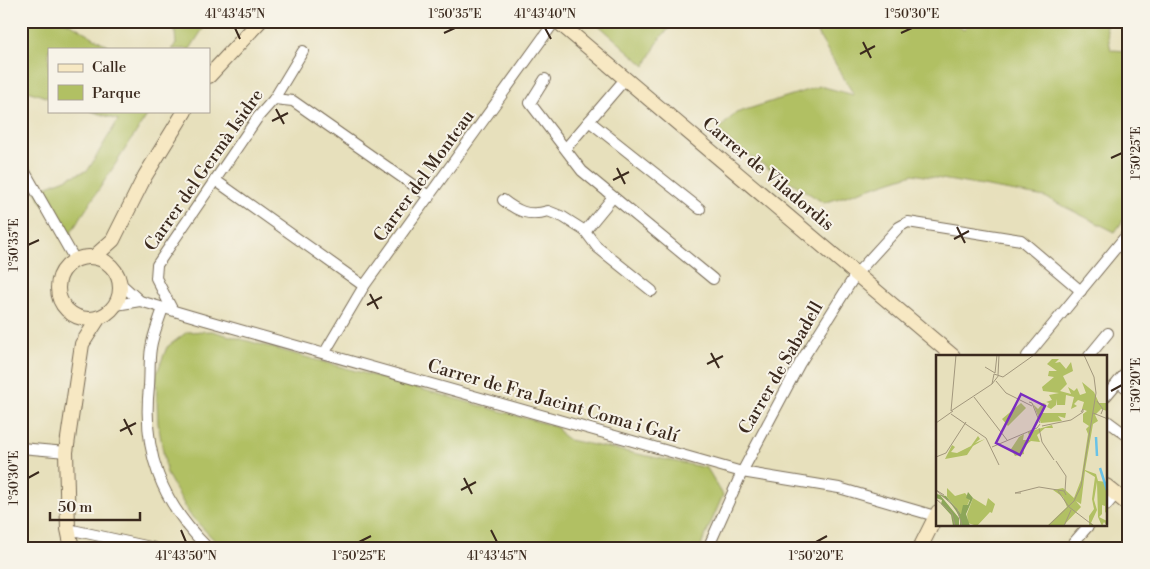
<svg xmlns="http://www.w3.org/2000/svg" width="1150" height="569" viewBox="0 0 1150 569" font-family="'Libre Bodoni',serif">
  <style>
    .green { fill: #b1c063; stroke: #767540 }
    .lines { fill: none; stroke-linecap: round; stroke-linejoin: round }
    .street-casing { stroke: #776a55; stroke-width: 12 }
    .secondary-casing { stroke: #776a55; stroke-width: 16 }
    .street { stroke: #fff; stroke-width: 10 }
    .secondary { stroke: #f7e8c3; stroke-width: 14 }
    .ticks { fill: none; stroke: #3b2a1e; stroke-width: 2 }
    .labels { text-anchor: middle; dominant-baseline: central; stroke-width: 4; stroke-linejoin: round; paint-order: stroke }
    .street-label { font-size: 18px; fill: #3b2a1e; stroke: #f7f3e8 }
    .inset-river { fill: none; stroke: #69c2e7; stroke-width: 2.5 }
    .inset-road { fill: none; stroke: #a2977d; stroke-width: 1 }
    .view { fill: #7b2cbf; fill-opacity: 0.15; stroke: #7b2cbf; stroke-width: 2.5 }
    .inset-edge { fill: none; stroke: #3b2a1e; stroke-width: 2.5 }
    .neatline { fill: none; stroke: #3b2a1e; stroke-width: 2 }
    .ticks-label { font-size: 12px; text-anchor: middle; fill: #3b2a1e }
  </style>
  <rect width="100%" height="100%" fill="#f7f3e8"/>
  <filter id="ink" filterUnits="userSpaceOnUse"><feTurbulence type="fractalNoise" baseFrequency=".02" numOctaves="2"/><feDisplacementMap in="SourceGraphic" scale="10" xChannelSelector="R" yChannelSelector="G"/><feConvolveMatrix kernelMatrix="1 2 1 2 8 2 1 2 1" color-interpolation-filters="sRGB"/></filter>
  <filter id="wash" filterUnits="userSpaceOnUse"><feTurbulence type="fractalNoise" baseFrequency=".0096" numOctaves="4" result="noise"/><feDisplacementMap in="SourceGraphic" scale="20" xChannelSelector="R" yChannelSelector="G"/><feGaussianBlur stdDeviation="1.12" result="paint"/><feColorMatrix in="noise" values="0 0 0 0 0 0 0 0 0 0 0 0 0 0 0 0 0 1.4 0 .05"/><feComposite in="paint" operator="in"/></filter>
  <g filter="url(#wash)">
    <rect width="100%" height="100%" fill="#e7e0bc"/>
    <g class="green">
      <polygon points="21,21 63,21 71,24 113,49 49,49 49,98 21,89"/>
      <polygon points="174,21 208,21 190,49 171,49 176,44"/>
      <polygon points="594,21 677,21 660,38 645,66"/>
      <polygon points="810,21 951,21 964,30 968,21 1105,21 1111,50 1129,51 1129,212 1115,232 1045,197 913,174 824,203 737,148 718,130 736,113 820,86 854,95"/>
      <polygon points="91,111 150,111 66,240 35,191 88,170 118,120"/>
      <polygon points="212,331 550,425 558,428 561,434 569,440 707,468 723,495 700,548 222,548 190,515 167,474 158,423 156,375 167,347 187,332"/>
    </g>
  </g>
  <g filter="url(#ink)">
    <g class="lines">
      <defs>
        <g id="street">
          <polyline points="545,79 530,103 582,171 713,279"/>
          <polyline points="274,99 293,101 430,197"/>
          <polyline points="589,121 700,209"/>
          <polyline points="566,148 626,78"/>
          <polyline points="21,165 75,260"/>
          <polyline points="215,180 364,286"/>
          <path d="M 503,200 C 517,211 529,217 548,211 L 563,217 L 585,231 L 597,247 L 652,291"/>
          <polyline points="585,231 613,197"/>
          <polyline points="120,283 140,301 205,320 742,472 839,488 935,516"/>
          <polyline points="116,305 140,301"/>
          <path d="M 163,308 C 159,321 153,334 151,348 C 149,360 150,373 149,386 C 142,452 161,502 208,548"/>
          <polyline points="172,309 156,278 157,265 258,117 274,99 303,51"/>
          <polyline points="325,352 364,286 555,21"/>
          <polyline points="1027,356 1129,232"/>
          <polyline points="1089,356 1108,333"/>
          <polyline points="1118,382 1129,390"/>
          <polyline points="1106,396 1129,369"/>
          <polyline points="1106,420 1129,437"/>
          <polyline points="21,448 66,452"/>
          <polyline points="1106,506 1116,494"/>
          <polyline points="68,529 155,548"/>
          <polyline points="708,548 742,472 800,363 856,274 899,227 908,222 1021,240 1081,291"/>
          <polyline points="1069,548 1089,525"/>
        </g>
        <g id="secondary">
          <polyline points="557,21 953,356"/>
          <polyline points="209,76 260,21"/>
          <circle cx="89" cy="288" r="31"/>
          <polyline points="94,257 113,240 145,176 185,111"/>
          <polyline points="1106,486 1129,505"/>
          <polyline points="72,548 68,529 66,452 82,344 98,319"/>
          <polyline points="920,548 938,512"/>
        </g>
      </defs>
      <use href="#street" class="street-casing"/>
      <use href="#secondary" class="secondary-casing"/>
      <use href="#street" class="street"/>
      <use href="#secondary" class="secondary"/>
    </g>
  </g>
  <path class="ticks" d="M 235,28 L 240,39M 545,28 L 551,39M 444,33 L 455,28M 901,33 L 912,28M 863,42 L 871,58M 860,54 L 875,46M 276,109 L 284,124M 272,121 L 288,113M 1111,158 L 1122,153M 617,168 L 625,184M 613,180 L 629,172M 957,227 L 965,243M 954,239 L 969,231M 28,245 L 39,240M 370,294 L 378,309M 367,305 L 382,297M 711,353 L 719,368M 707,364 L 723,356M 1111,391 L 1122,385M 124,419 L 132,435M 120,431 L 136,423M 28,478 L 39,472M 464,478 L 472,494M 461,490 L 476,482M 181,530 L 186,542M 491,530 L 497,542M 359,542 L 371,536M 816,542 L 827,536"/>
  <g class="labels">
    <g class="street-label">
      <text transform="translate(204 170) rotate(-55)">Carrer del Germà Isidre</text>
      <text transform="translate(768 174) rotate(40)">Carrer de Viladordis</text>
      <text transform="translate(424 176) rotate(-54)">Carrer del Montcau</text>
      <text transform="translate(781 368) rotate(-60)">Carrer de Sabadell</text>
      <text transform="translate(553 401) rotate(16)">Carrer de Fra Jacint Coma i Galí</text>
    </g>
  </g>
  <g transform="translate(936 355)">
    <rect width="171" height="171" fill="#e7e0bc"/>
    <path d="M 116,4 L 123,4 L 119,8 L 124,7 L 130,14 L 135,7 L 137,16 L 127,21 L 131,29 L 124,36 L 135,39 L 132,32 L 138,36 L 141,33 L 144,40 L 150,38 L 146,27 L 158,37 L 163,48 L 171,48 L 171,56 L 165,54 L 159,60 L 162,66 L 157,69 L 149,115 L 160,119 L 162,126 L 171,127 L 171,155 L 169,158 L 169,151 L 166,150 L 166,159 L 163,162 L 171,166 L 171,171 L 168,167 L 166,171 L 162,162 L 161,127 L 158,145 L 161,155 L 155,168 L 159,171 L 153,171 L 153,161 L 158,154 L 156,144 L 159,122 L 149,116 L 145,149 L 140,146 L 145,152 L 127,171 L 111,171 L 131,152 L 127,142 L 117,135 L 127,133 L 138,143 L 145,125 L 152,79 L 150,74 L 153,71 L 147,67 L 147,59 L 151,56 L 146,54 L 148,47 L 142,45 L 138,49 L 141,51 L 135,54 L 138,42 L 130,40 L 129,50 L 121,50 L 120,44 L 120,50 L 115,54 L 111,52 L 113,48 L 110,47 L 116,45 L 113,40 L 123,38 L 107,36 L 106,32 L 118,22 L 112,21 L 113,16 L 121,16 L 111,9 ZM 85,48 L 90,53 L 72,71 L 66,64 ZM 107,48 L 110,49 L 104,58 L 130,58 L 129,63 L 122,61 L 126,66 L 105,68 L 97,49 L 102,54 ZM 116,70 L 117,73 L 109,73 L 101,80 L 104,87 L 95,86 L 87,92 L 88,99 L 79,101 L 75,94 L 83,82 L 88,79 L 87,85 L 94,85 L 92,77 ZM 42,81 L 44,84 L 39,88 L 49,84 L 37,91 L 31,100 L 9,104 L 16,90 L 19,92 L 15,97 L 21,98 L 35,91 ZM 11,133 L 19,141 L 29,138 L 34,144 L 28,158 L 25,159 L 11,142 ZM 37,143 L 50,151 L 52,143 L 59,149 L 56,158 L 54,157 L 41,171 L 32,168 L 31,159 Z" fill="#b1c063"/>
    <path d="M 32,137 L 37,143 L 30,159 L 34,171 L 24,171 L 24,163 L 20,156 L 13,146 L 4,140 L 23,163 L 23,171 L 17,171 L 15,160 L 5,149 L 6,145 L 0,143 L 0,139 L 10,141 L 25,159 L 27,150 L 32,150 L 34,145 L 30,143 Z" fill="#8ca659"/>
    <path class="inset-river" d="M 160,82 L 161,101M 164,113 L 171,135"/>
    <path class="inset-road" d="M 49,12 L 59,18 L 61,0M 62,20 L 63,0M 60,26 L 70,38 L 96,51M 56,29 L 58,19 L 67,22 L 98,0M 38,42 L 71,85M 161,46 L 167,54 L 165,59M 93,47 L 96,48 L 104,68M 15,56 L 20,0M 15,56 L 56,29 L 63,20M 157,58 L 172,64M 15,59 L 50,83 L 63,110M 0,68 L 17,56M 106,71 L 135,65 L 147,57 L 147,54 L 145,57M 103,73 L 106,87 L 118,105M 56,92 L 101,73 L 104,69M 0,102 L 10,98 L 30,67M 120,106 L 130,121 L 129,136M 122,136 L 133,152 L 158,171M 85,138 L 79,138 L 103,132 L 128,136 L 130,140M 8,140 L 0,135 L 21,154 L 26,171M 0,144 L 16,158 L 19,171M 112,171 L 138,146 L 145,131 L 160,38 L 158,22 L 148,0M 128,171 L 135,155"/>
    <path class="view" d="M 85,39 L 109,51 L 84,100 L 60,88 Z"/>
    <rect width="171" height="171" class="inset-edge"/>
  </g>
  <rect width="1150" height="569" fill="none" stroke="#f7f3e8" stroke-width="55"/>
  <rect x="48" y="48" width="162" height="65" fill="#f7f3e8" stroke="#aca397"/>
  <rect x="58" y="64" width="25" height="8" fill="#f7e8c3" stroke="#aca397"/>
  <text x="92" y="72" font-size="15" fill="#3b2a1e">Calle</text>
  <rect x="58" y="85" width="25" height="15" fill="#b1c063" stroke="#aca397"/>
  <text x="92" y="98" font-size="15" fill="#3b2a1e">Parque</text>
  <path d="M50 512v8h90v-8" fill="none" stroke="#3b2a1e" stroke-width="2.5"/>
  <text x="58" y="512" font-size="15" fill="#3b2a1e" stroke="#f7f3e8" stroke-width="4" paint-order="stroke">50 m</text>
  <rect x="28" y="28" width="1094" height="514" class="neatline"/>
  <g class="ticks-label">
    <text x="235" y="18">41°43'45"N</text>
    <text x="455" y="18">1°50'35"E</text>
    <text x="545" y="18">41°43'40"N</text>
    <text x="912" y="18">1°50'30"E</text>
    <text transform="translate(1136 153) rotate(-90)" y="4">1°50'25"E</text>
    <text transform="translate(14 245) rotate(-90)" y="4">1°50'35"E</text>
    <text transform="translate(1136 385) rotate(-90)" y="4">1°50'20"E</text>
    <text transform="translate(14 478) rotate(-90)" y="4">1°50'30"E</text>
    <text x="186" y="560">41°43'50"N</text>
    <text x="359" y="560">1°50'25"E</text>
    <text x="497" y="560">41°43'45"N</text>
    <text x="816" y="560">1°50'20"E</text>
  </g>
</svg>
